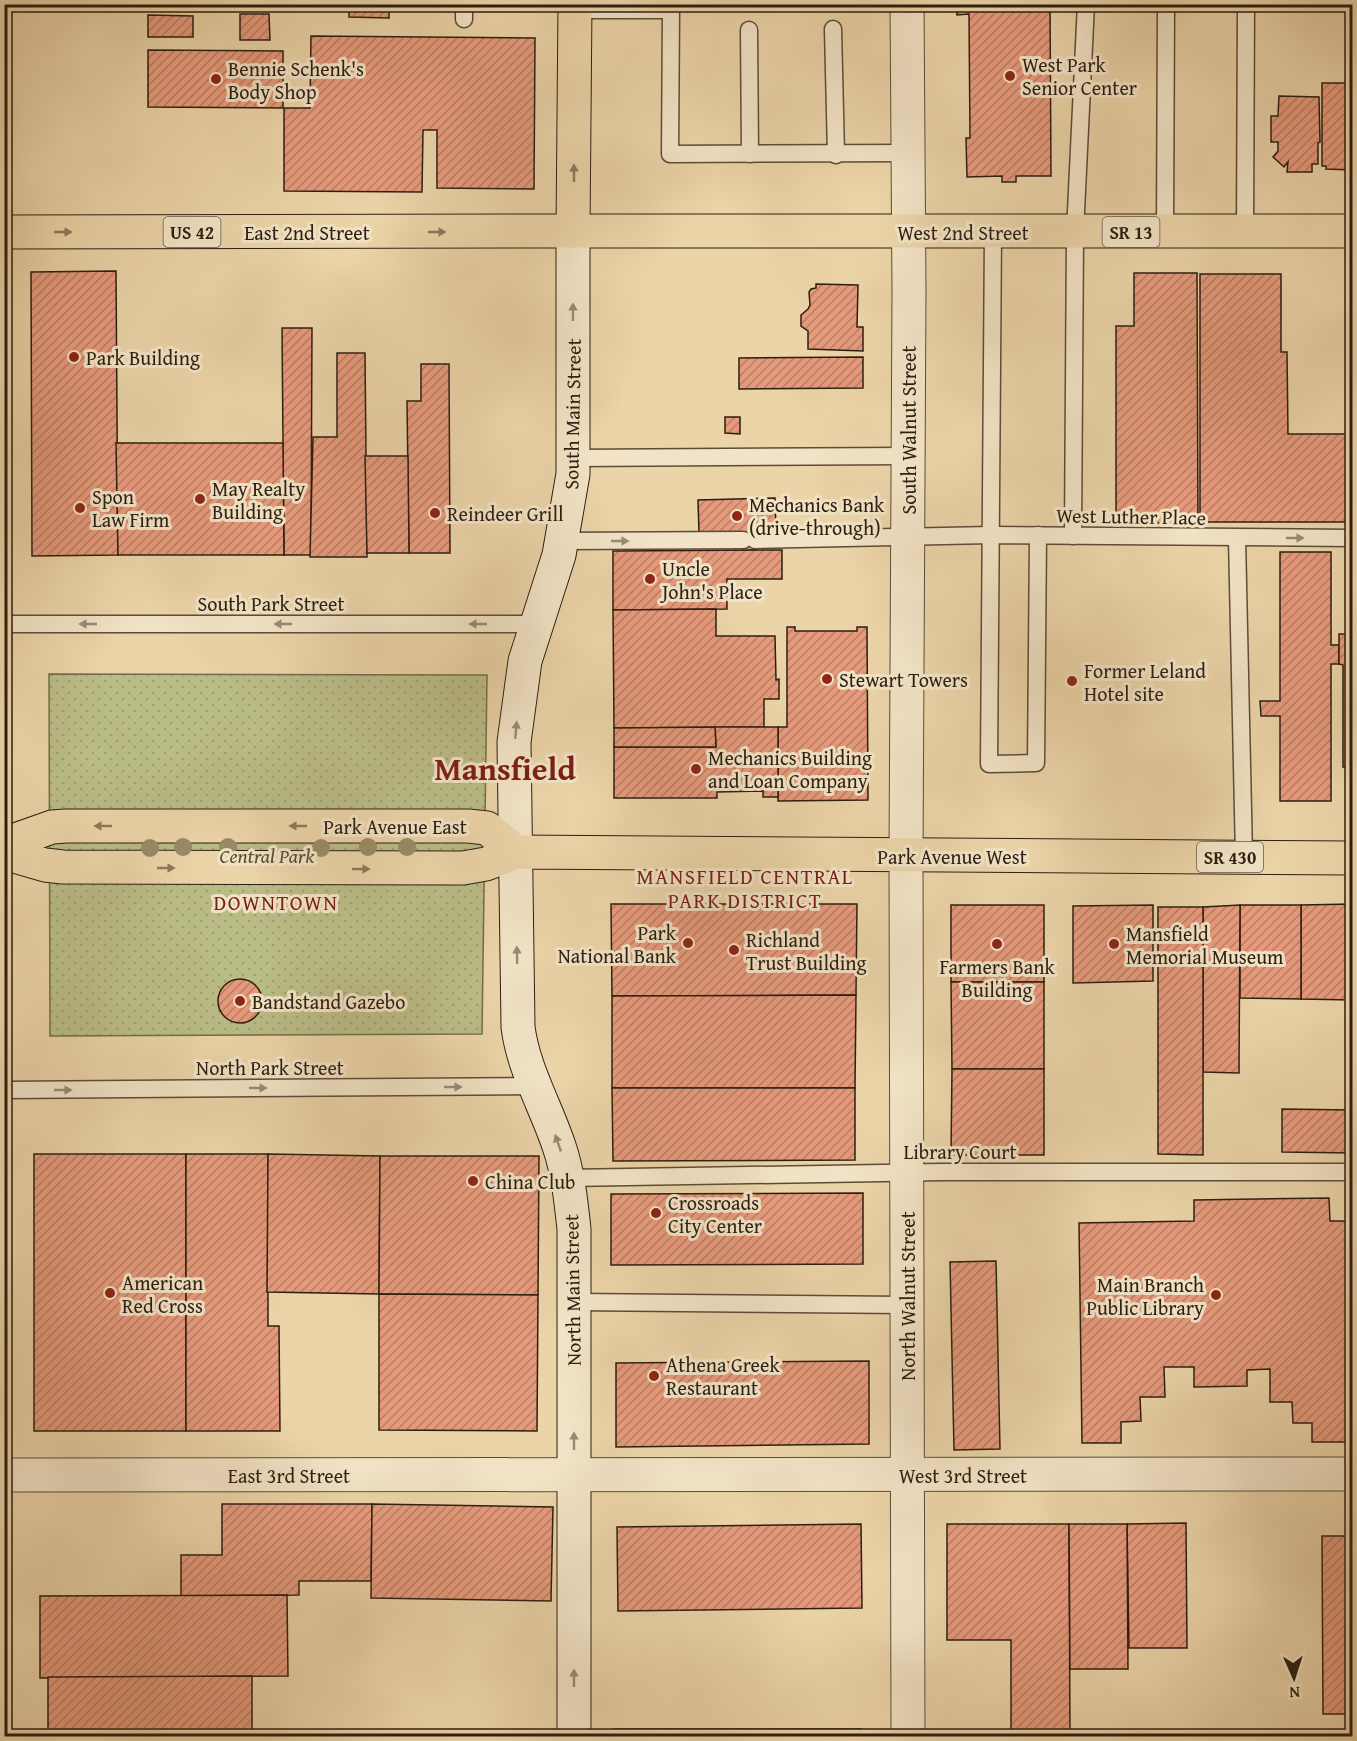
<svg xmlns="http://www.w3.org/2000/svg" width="1357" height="1741" viewBox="0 0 1357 1741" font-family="'Gentium Book Plus',serif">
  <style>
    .park { fill: url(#park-dots); stroke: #736d4c; stroke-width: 1.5 }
    .building { fill: url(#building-hatch); stroke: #2c1e11; stroke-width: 1.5 }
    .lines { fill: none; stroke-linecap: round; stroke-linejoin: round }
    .service-casing { stroke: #5c4c37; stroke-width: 19 }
    .tertiary-casing { stroke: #5c4c37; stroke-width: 35 }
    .secondary-casing { stroke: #2c1e11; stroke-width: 35 }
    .primary-casing { stroke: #2c1e11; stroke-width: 35 }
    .trunk-casing { stroke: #2c1e11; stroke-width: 35 }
    .service { stroke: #f2e3c6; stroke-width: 16 }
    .tertiary { stroke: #f2e3c6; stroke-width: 33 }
    .secondary { stroke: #f2e3c6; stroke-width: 33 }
    .primary { stroke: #ebd4a8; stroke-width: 33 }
    .trunk { stroke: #ebd4a8; stroke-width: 33 }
    .tree { fill: #9a8a68 }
    .oneway { fill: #8c795c }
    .oneway2 { fill: #998a75 }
    .poi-dot { fill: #8f2418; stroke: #f2e3c6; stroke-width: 2 }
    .labels { text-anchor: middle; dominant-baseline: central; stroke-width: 6; stroke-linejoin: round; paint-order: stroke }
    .shield { fill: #f2e3c6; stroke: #675947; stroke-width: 1.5 }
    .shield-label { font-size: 18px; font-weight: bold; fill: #2c1e11 }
    .poi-label { font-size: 20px; fill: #2c1e11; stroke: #f2e3c6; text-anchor: start }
    .street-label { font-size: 20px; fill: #2c1e11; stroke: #f2e3c6 }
    .park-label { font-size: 20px; font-style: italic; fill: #574d34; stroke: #f2e3c6 }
    .neighbourhood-label { font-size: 21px; letter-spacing: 1.5px; fill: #7a1f14; stroke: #f2e3c6 }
    .town-label { font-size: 32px; font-weight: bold; fill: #7a1f14; stroke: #f2e3c6 }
  </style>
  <defs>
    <pattern id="park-dots" width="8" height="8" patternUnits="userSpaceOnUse" patternTransform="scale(1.5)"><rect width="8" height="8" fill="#babc86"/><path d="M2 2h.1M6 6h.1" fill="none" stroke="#a0a173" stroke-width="1.8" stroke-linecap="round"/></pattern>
    <pattern id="building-hatch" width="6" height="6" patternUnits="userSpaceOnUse" patternTransform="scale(1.5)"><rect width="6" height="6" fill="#e69a7c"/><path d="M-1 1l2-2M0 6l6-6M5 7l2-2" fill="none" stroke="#bb7d64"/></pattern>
  </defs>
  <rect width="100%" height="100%" fill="#ebd4a8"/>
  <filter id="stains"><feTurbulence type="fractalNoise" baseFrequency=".00333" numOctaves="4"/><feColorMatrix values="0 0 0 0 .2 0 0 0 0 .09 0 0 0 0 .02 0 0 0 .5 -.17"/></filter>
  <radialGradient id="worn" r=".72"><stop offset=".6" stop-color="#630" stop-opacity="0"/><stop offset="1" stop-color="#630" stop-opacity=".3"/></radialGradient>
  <polygon class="park" points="49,674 487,675 482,1034 50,1036"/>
  <g class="building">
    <polygon points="349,4 389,4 389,18 349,17"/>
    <polygon points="957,4 1050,4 1051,176 1016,176 1016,182 1002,182 1002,176 967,177 966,138 970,138 969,14 957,15"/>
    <polygon points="240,14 269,14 270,40 240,40"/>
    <polygon points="148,15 193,16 193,37 148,37"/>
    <polygon points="311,36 535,38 534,189 437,188 437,130 423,130 422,192 284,191 284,108 310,108"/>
    <polygon points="148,50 283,51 283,108 148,107"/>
    <polygon points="1322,83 1352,83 1352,170 1326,169 1326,166 1322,166"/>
    <polygon points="1279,96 1319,97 1320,142 1318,143 1318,164 1312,164 1312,172 1287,172 1288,162 1284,167 1273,157 1278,151 1278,142 1271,142 1271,116 1278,116"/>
    <polygon points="116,271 118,555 32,556 31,272"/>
    <polygon points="1134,273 1197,273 1198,523 1116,523 1116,326 1134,326"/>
    <polygon points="1200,274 1281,274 1281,352 1287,352 1288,434 1352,434 1352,522 1200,522"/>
    <polygon points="816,284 858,285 857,327 863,327 863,351 808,349 808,331 801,326 801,315 808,309 810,305 809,292 811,289 816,288"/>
    <polygon points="282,328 312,328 311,555 284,555"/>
    <polygon points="337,353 365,353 367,557 310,557 313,437 337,437"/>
    <polygon points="863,357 863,388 739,389 739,358"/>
    <polygon points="421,364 449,364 450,553 409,553 407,401 421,401"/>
    <polygon points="725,417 740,417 740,434 725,433"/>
    <polygon points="116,443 283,443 284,555 118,555"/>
    <polygon points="365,456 408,456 409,553 367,553"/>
    <polygon points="775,498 776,531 755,531 756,550 743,551 742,532 699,533 698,500"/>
    <polygon points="782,550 782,579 727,579 727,609 613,610 613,551"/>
    <polygon points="1280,552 1331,552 1331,645 1339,645 1339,664 1331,664 1331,801 1280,801 1280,716 1261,716 1260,701 1280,701"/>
    <polygon points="1352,561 1352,767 1343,767 1343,665 1339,664 1339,634 1347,634 1346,566"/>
    <polygon points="716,609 716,636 775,636 776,680 779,679 779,699 764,699 764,727 614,728 613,610"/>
    <polygon points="787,627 795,627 795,631 857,631 857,627 867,627 868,800 778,801 778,727 787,727"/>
    <polygon points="715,727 778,727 778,797 763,797 763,791 717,792 717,798 614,798 614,747 716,747"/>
    <polygon points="715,727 716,747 614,747 614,728"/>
    <polygon points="611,904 857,904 856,995 612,996"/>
    <polygon points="1352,904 1352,1000 1301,999 1301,905"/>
    <rect x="951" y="905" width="93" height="77"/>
    <polygon points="1153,905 1153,981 1073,983 1073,906"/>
    <polygon points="1240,905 1301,905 1301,999 1240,998"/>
    <polygon points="1240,905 1239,1073 1203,1072 1203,907"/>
    <polygon points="1158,907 1203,907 1203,1155 1158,1154"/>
    <circle cx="240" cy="1001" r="22"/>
    <polygon points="951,982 1044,982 1044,1069 952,1069"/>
    <polygon points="856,995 855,1088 612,1088 612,996"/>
    <polygon points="1349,1068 1352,1068 1352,1106 1348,1106"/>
    <polygon points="952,1069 1044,1069 1044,1155 951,1155"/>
    <polygon points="612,1088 855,1088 855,1160 613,1161"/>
    <polygon points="1282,1109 1352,1110 1352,1153 1282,1152"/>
    <rect x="34" y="1154" width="152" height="277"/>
    <polygon points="186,1154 268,1154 268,1326 279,1326 280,1431 186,1431"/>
    <polygon points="268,1154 380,1156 379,1294 267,1292"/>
    <polygon points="380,1156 539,1156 538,1295 379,1294"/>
    <polygon points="863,1193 863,1264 611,1265 611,1194"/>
    <polygon points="1329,1198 1330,1221 1352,1221 1352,1442 1312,1442 1312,1423 1293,1423 1292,1402 1270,1402 1270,1369 1247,1370 1247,1386 1194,1387 1194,1367 1164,1367 1165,1397 1140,1397 1141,1421 1121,1422 1121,1443 1082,1443 1079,1223 1194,1221 1194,1200"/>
    <polygon points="996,1261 1000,1449 954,1450 950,1262"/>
    <polygon points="379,1294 538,1295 537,1431 379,1430"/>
    <polygon points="869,1361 869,1444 616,1447 616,1363"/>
    <polygon points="222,1504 372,1504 371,1581 299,1581 299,1595 181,1596 181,1555 222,1555"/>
    <polygon points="372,1504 553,1507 551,1601 371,1598"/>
    <polygon points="1186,1523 1187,1648 1129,1648 1127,1524"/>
    <polygon points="861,1524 862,1608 618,1611 617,1527"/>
    <polygon points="947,1524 1069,1524 1070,1736 1011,1736 1011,1640 947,1640"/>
    <polygon points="1069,1524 1127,1524 1128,1669 1070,1669"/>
    <polygon points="1322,1536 1352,1536 1352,1714 1323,1714"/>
    <polygon points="287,1595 288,1676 40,1678 40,1596"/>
    <polygon points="252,1676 252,1736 48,1736 48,1677"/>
    <rect x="614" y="1729" width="247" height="7"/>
  </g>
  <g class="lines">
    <defs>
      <g id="service">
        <polyline points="575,10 671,10 670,154 908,153"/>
        <polyline points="464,19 464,4"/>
        <polyline points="833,29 836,155"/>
        <polyline points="749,30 750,154"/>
        <polyline points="993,232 989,764 1036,763 1038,535"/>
        <polyline points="1165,232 1166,4"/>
        <polyline points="1245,232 1246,4"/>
        <polyline points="574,458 908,456"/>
        <polyline points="1073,536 1075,232 1086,4"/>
        <polyline points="1237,538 1244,857"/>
        <polyline points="755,540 991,535 1352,538"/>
        <polyline points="562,541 743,540"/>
        <polyline points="4,624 537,624"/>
        <polyline points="4,1090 537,1086"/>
        <polyline points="567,1178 943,1172 1352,1172"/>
        <polyline points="574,1302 907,1305"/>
      </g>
      <g id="tertiary">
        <polyline points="907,4 909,291 906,856 908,1736"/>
        <polyline points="4,1475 1352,1474"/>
      </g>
      <path id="secondary" d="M 573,231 L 573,474 L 559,555 L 525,661 L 514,742 L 518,1027 C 523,1068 546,1107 559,1146 C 568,1172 571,1201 574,1229 L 574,1736"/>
      <g id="primary">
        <polyline points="4,232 573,231"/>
        <polyline points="4,844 52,827 66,826 468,826 487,828 516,852"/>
        <polyline points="4,853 45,865 63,867 463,868 486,864 516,852 1352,858"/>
      </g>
      <polyline id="trunk" points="575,4 573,231 1352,231"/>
    </defs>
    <use href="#service" class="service-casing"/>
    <use href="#tertiary" class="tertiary-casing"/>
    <use href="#secondary" class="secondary-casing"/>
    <use href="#primary" class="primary-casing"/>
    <use href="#trunk" class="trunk-casing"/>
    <use href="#service" class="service"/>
    <use href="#tertiary" class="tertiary"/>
    <use href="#secondary" class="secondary"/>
    <use href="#primary" class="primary"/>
    <use href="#trunk" class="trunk"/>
  </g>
  <g class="tree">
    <circle cx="183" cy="847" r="9"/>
    <circle cx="228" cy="847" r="9"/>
    <circle cx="368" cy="847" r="9"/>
    <circle cx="407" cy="847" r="9"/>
    <circle cx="150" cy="848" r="9"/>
    <circle cx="321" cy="848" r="9"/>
  </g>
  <defs><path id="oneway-solid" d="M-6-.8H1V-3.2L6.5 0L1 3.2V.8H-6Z" transform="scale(1.5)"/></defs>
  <g class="oneway">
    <use href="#oneway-solid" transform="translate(574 173) rotate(-90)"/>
    <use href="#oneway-solid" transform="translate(63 232)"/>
    <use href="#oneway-solid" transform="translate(437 232)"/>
    <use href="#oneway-solid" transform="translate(103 826) rotate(180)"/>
    <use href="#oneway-solid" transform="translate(298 826) rotate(-180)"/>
    <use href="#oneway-solid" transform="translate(166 868)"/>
    <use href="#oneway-solid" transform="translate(361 869)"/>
  </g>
  <g class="oneway2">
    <use href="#oneway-solid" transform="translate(573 312) rotate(-90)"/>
    <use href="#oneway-solid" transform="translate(1295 538)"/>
    <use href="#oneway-solid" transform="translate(620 541)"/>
    <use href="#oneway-solid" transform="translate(88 624) rotate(180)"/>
    <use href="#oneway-solid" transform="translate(283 624) rotate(180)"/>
    <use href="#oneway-solid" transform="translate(478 624) rotate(180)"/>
    <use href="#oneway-solid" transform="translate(516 730) rotate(-85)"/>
    <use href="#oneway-solid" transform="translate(517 955) rotate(-91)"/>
    <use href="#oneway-solid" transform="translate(453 1087)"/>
    <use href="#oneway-solid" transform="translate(258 1088)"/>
    <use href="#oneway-solid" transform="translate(63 1090)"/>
    <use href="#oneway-solid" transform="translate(558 1143) rotate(-109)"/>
    <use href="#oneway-solid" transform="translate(574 1441) rotate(-90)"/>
    <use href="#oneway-solid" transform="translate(574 1678) rotate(-90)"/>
  </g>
  <g class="poi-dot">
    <circle cx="1010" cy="76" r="6"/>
    <circle cx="216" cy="79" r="6"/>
    <circle cx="74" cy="357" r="6"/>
    <circle cx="200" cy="499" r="6"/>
    <circle cx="80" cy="508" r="6"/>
    <circle cx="435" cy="513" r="6"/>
    <circle cx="737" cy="516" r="6"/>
    <circle cx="650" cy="579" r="6"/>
    <circle cx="827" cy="679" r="6"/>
    <circle cx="1072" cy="681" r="6"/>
    <circle cx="696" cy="769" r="6"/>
    <circle cx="688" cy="943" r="6"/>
    <circle cx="997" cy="944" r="6"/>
    <circle cx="1114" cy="944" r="6"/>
    <circle cx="734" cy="950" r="6"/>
    <circle cx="240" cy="1001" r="6"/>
    <circle cx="473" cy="1181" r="6"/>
    <circle cx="656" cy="1213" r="6"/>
    <circle cx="110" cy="1293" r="6"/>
    <circle cx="1216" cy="1295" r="6"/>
    <circle cx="654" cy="1376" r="6"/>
  </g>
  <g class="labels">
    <g class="shield">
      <rect x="163.5" y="217" width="57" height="30" rx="4.5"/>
      <rect x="1102.5" y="217" width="57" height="30" rx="4.5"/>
      <rect x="1197" y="842" width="66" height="30" rx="4.5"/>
    </g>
    <g class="shield-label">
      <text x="192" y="232">US 42</text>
      <text x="1131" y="232">SR 13</text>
      <text x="1230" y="857">SR 430</text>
    </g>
    <g class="poi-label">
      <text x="1022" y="64">West Park<tspan x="1022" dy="23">Senior Center</tspan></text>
      <text x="228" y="68">Bennie Schenk's<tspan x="228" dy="23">Body Shop</tspan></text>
      <text x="86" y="357">Park Building</text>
      <text x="212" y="488">May Realty<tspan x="212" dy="23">Building</tspan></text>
      <text x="92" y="496">Spon<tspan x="92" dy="23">Law Firm</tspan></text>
      <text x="749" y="504">Mechanics Bank<tspan x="749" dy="23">(drive-through)</tspan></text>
      <text x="447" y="513">Reindeer Grill</text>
      <text x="662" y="568">Uncle<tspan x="662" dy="23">John's Place</tspan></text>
      <text x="1084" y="670">Former Leland<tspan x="1084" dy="23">Hotel site</tspan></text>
      <text x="839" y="679">Stewart Towers</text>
      <text x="708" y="757">Mechanics Building<tspan x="708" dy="23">and Loan Company</tspan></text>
      <text x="676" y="932" text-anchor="end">Park<tspan x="676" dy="23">National Bank</tspan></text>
      <text x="1126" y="933">Mansfield<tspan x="1126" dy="23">Memorial Museum</tspan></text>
      <text x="746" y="939">Richland<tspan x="746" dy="23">Trust Building</tspan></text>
      <text x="997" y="966" text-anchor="middle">Farmers Bank<tspan x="997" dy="23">Building</tspan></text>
      <text x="252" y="1001">Bandstand Gazebo</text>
      <text x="485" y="1181">China Club</text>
      <text x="668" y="1202">Crossroads<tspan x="668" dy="23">City Center</tspan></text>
      <text x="122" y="1282">American<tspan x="122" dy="23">Red Cross</tspan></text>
      <text x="1204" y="1284" text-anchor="end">Main Branch<tspan x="1204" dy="23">Public Library</tspan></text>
      <text x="666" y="1364">Athena Greek<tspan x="666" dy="23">Restaurant</tspan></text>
    </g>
    <g class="street-label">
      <text x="307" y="232">East 2nd Street</text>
      <text x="963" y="232">West 2nd Street</text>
      <text transform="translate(572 414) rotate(-89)">South Main Street</text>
      <text transform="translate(908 430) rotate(-90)">South Walnut Street</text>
      <text transform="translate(1131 516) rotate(1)">West Luther Place</text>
      <text x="271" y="603">South Park Street</text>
      <text x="395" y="826">Park Avenue East</text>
      <text x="952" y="856">Park Avenue West</text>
      <text x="270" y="1067">North Park Street</text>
      <text x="960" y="1151">Library Court</text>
      <text transform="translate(572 1290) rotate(-91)">North Main Street</text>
      <text transform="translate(907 1296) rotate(-90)">North Walnut Street</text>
      <text x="289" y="1475">East 3rd Street</text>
      <text x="963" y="1475">West 3rd Street</text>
    </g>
    <g class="park-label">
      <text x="267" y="855">Central Park</text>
    </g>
    <g class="neighbourhood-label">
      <text x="745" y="876">MANSFIELD CENTRAL<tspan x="745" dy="24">PARK DISTRICT</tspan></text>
      <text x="276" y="902">DOWNTOWN</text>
    </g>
    <g class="town-label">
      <text x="505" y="768">Mansfield</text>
    </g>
  </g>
  <rect width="1357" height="1741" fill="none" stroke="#ebd4a8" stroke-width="24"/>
  <rect x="6" y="6" width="1345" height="1729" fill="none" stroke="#2c1e11" stroke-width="3"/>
  <rect x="12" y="12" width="1333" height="1717" fill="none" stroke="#2c1e11" stroke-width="1.5"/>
  <g transform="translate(1294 1678) rotate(177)" stroke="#f2e3c6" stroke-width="4.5" paint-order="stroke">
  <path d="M0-4.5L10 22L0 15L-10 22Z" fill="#2c1e11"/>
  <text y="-9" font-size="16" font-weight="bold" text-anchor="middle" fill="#2c1e11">N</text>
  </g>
  <rect width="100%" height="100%" filter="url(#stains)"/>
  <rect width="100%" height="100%" fill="url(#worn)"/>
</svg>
